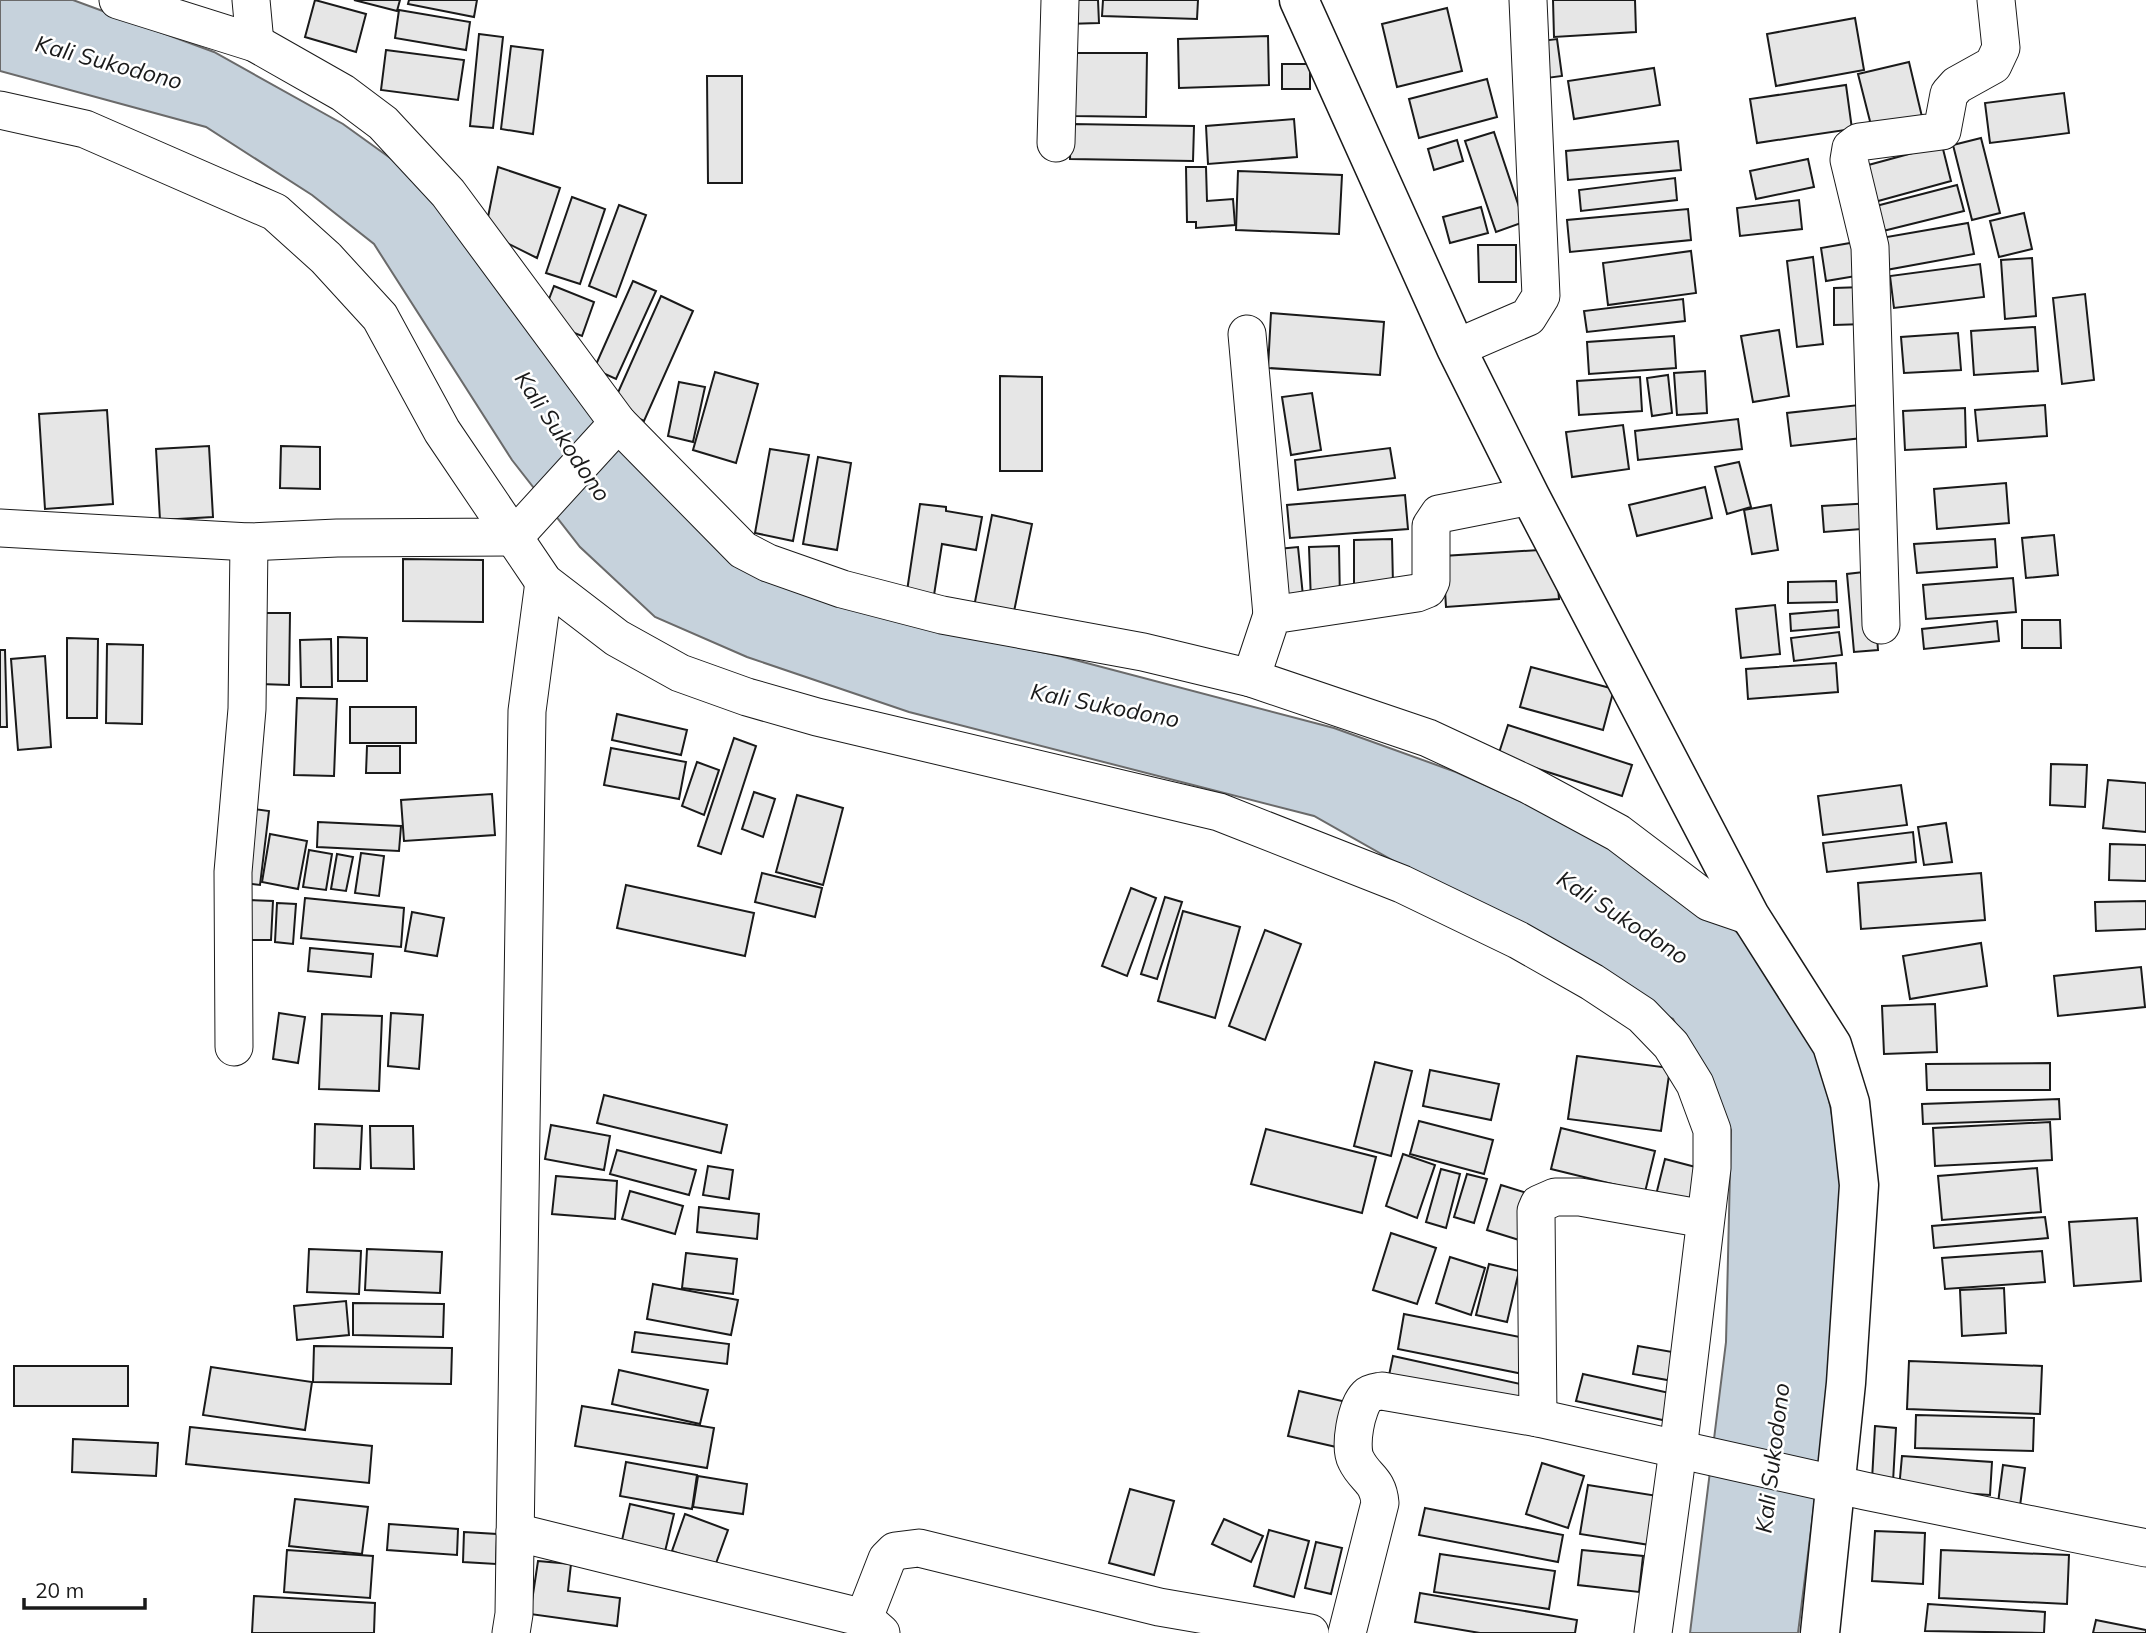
<svg xmlns="http://www.w3.org/2000/svg" width="2146" height="1633" viewBox="0 0 2146 1633" font-family="Mulish,sans-serif">
  <style>
    .water { fill: #c6d2dc; stroke: #6a6a6a; stroke-width: 2 }
    .building { fill: #e6e6e6; stroke: #1a1a1a; stroke-width: 2 }
    .lines { fill: none; stroke-linecap: round; stroke-linejoin: round }
    .street-casing { stroke: #1a1a1a; stroke-width: 39 }
    .secondary-casing { stroke: #1a1a1a; stroke-width: 41 }
    .street { stroke: #fff; stroke-width: 37 }
    .secondary { stroke: #fff; stroke-width: 38 }
    .labels { text-anchor: middle; dominant-baseline: central; stroke-width: 5; stroke-linejoin: round; paint-order: stroke }
    .water-label { font-size: 23px; font-style: italic; fill: #1a1a1a; stroke: #fff }
  </style>
  <rect width="100%" height="100%" fill="#fff"/>
  <polygon class="water" points="0,0 73,0 214,52 343,124 393,160 432,197 703,529 904,623 1060,656 1334,728 1456,772 1602,838 1721,916 1763,959 1799,1011 1824,1074 1839,1151 1844,1241 1828,1395 1798,1633 1690,1633 1726,1342 1731,1130 1673,1019 1314,816 909,712 747,657 655,617 580,547 512,460 374,244 312,195 206,127 0,71"/>
  <g class="building">
    <polygon points="315,0 366,14 356,52 305,37"/>
    <polygon points="354,0 400,0 397,11"/>
    <polygon points="409,0 477,0 474,17 408,4"/>
    <polygon points="1066,0 1098,0 1099,23 1066,24"/>
    <polygon points="1103,0 1198,0 1197,19 1102,16"/>
    <polygon points="1553,0 1635,0 1636,32 1554,37"/>
    <polygon points="1447,8 1462,71 1397,87 1382,24"/>
    <polygon points="399,10 470,22 466,50 395,38"/>
    <polygon points="1855,18 1864,70 1776,86 1767,34"/>
    <polygon points="479,34 503,37 493,128 470,126"/>
    <polygon points="1268,36 1269,85 1179,88 1178,39"/>
    <polygon points="1557,39 1562,76 1547,78 1541,41"/>
    <polygon points="511,46 543,50 533,134 501,129"/>
    <polygon points="386,50 464,60 458,100 381,90"/>
    <polygon points="1073,53 1147,53 1146,117 1073,116"/>
    <polygon points="1909,62 1923,121 1873,133 1858,74"/>
    <rect x="1282" y="64" width="28" height="25"/>
    <polygon points="1654,68 1660,105 1574,119 1568,81"/>
    <polygon points="707,76 742,76 742,183 708,183"/>
    <polygon points="1487,79 1497,117 1419,138 1409,99"/>
    <polygon points="1846,85 1852,129 1757,143 1750,99"/>
    <polygon points="2064,93 2069,133 1990,143 1985,103"/>
    <polygon points="1294,119 1297,157 1208,164 1206,126"/>
    <polygon points="1071,124 1194,126 1193,161 1070,159"/>
    <polygon points="1494,132 1524,222 1496,232 1465,141"/>
    <polygon points="1981,138 2000,213 1972,220 1953,145"/>
    <polygon points="1457,140 1463,161 1434,170 1428,149"/>
    <polygon points="1678,141 1681,170 1568,180 1566,151"/>
    <polygon points="1942,145 1951,181 1871,203 1861,167"/>
    <polygon points="1808,159 1814,187 1756,199 1750,171"/>
    <polygon points="498,167 560,188 537,258 485,232"/>
    <polygon points="1186,167 1206,167 1207,201 1233,199 1235,225 1196,228 1196,222 1187,222"/>
    <polygon points="1238,171 1342,175 1339,234 1236,230"/>
    <polygon points="1675,178 1677,200 1581,211 1579,190"/>
    <polygon points="1957,185 1964,211 1883,231 1876,206"/>
    <polygon points="572,197 605,209 580,284 546,273"/>
    <polygon points="1799,200 1802,229 1740,236 1737,208"/>
    <polygon points="619,205 646,215 616,297 589,286"/>
    <polygon points="1481,207 1488,233 1450,243 1443,217"/>
    <polygon points="1688,209 1691,240 1570,252 1567,220"/>
    <polygon points="2024,213 2032,249 1999,257 1990,221"/>
    <polygon points="1968,223 1974,254 1886,270 1881,238"/>
    <polygon points="1856,242 1862,275 1826,281 1821,248"/>
    <polygon points="1478,245 1516,245 1516,282 1479,282"/>
    <polygon points="1691,251 1696,293 1608,305 1603,263"/>
    <polygon points="1813,257 1823,344 1797,347 1787,261"/>
    <polygon points="2032,258 2036,316 2005,319 2001,260"/>
    <polygon points="1980,264 1984,297 1894,308 1890,276"/>
    <polygon points="633,281 656,291 616,379 594,369"/>
    <polygon points="554,286 594,302 582,336 541,320"/>
    <polygon points="1864,287 1865,324 1834,325 1834,288"/>
    <polygon points="2085,294 2094,380 2062,384 2053,298"/>
    <polygon points="661,296 693,311 644,421 612,406"/>
    <polygon points="1683,299 1685,321 1587,332 1584,311"/>
    <polygon points="1271,313 1384,322 1380,375 1268,368"/>
    <polygon points="2035,327 2038,371 1974,375 1971,331"/>
    <polygon points="1779,330 1789,396 1753,402 1741,336"/>
    <polygon points="1958,333 1961,370 1904,373 1901,337"/>
    <polygon points="1674,336 1676,368 1589,374 1587,342"/>
    <polygon points="1705,371 1707,413 1677,415 1674,373"/>
    <polygon points="715,372 758,384 736,463 693,450"/>
    <polygon points="1668,375 1672,413 1652,416 1647,378"/>
    <polygon points="1000,376 1042,377 1042,471 1000,471"/>
    <polygon points="1640,377 1642,411 1579,415 1577,381"/>
    <polygon points="679,382 705,387 693,442 668,436"/>
    <polygon points="1312,393 1321,450 1291,455 1282,397"/>
    <polygon points="1859,405 1862,438 1791,446 1787,413"/>
    <polygon points="2045,405 2047,436 1978,441 1975,410"/>
    <polygon points="1965,408 1966,447 1905,450 1903,411"/>
    <polygon points="107,410 113,504 45,509 39,414"/>
    <polygon points="1738,419 1742,449 1638,460 1635,431"/>
    <polygon points="1623,425 1629,469 1572,477 1566,432"/>
    <polygon points="209,446 213,517 160,520 156,449"/>
    <polygon points="281,446 320,447 320,489 280,488"/>
    <polygon points="1390,448 1395,478 1298,490 1295,460"/>
    <polygon points="770,449 809,455 793,541 755,533"/>
    <polygon points="818,457 851,463 837,550 803,544"/>
    <polygon points="1739,462 1751,507 1727,514 1715,467"/>
    <polygon points="2006,483 2009,523 1937,529 1934,489"/>
    <polygon points="1705,487 1712,518 1637,536 1629,505"/>
    <polygon points="1405,495 1408,529 1290,538 1287,505"/>
    <polygon points="1872,503 1874,528 1824,532 1822,506"/>
    <polygon points="920,504 946,507 946,511 982,517 976,550 942,544 934,595 907,591"/>
    <polygon points="1771,505 1778,550 1752,554 1744,510"/>
    <polygon points="992,515 1032,524 1011,626 972,617"/>
    <polygon points="2054,535 2058,575 2026,578 2022,538"/>
    <polygon points="1392,539 1393,585 1354,586 1354,540"/>
    <polygon points="1995,539 1997,567 1917,573 1914,544"/>
    <polygon points="1339,546 1340,601 1311,602 1309,547"/>
    <polygon points="1298,547 1303,596 1282,599 1278,549"/>
    <polygon points="1555,549 1559,599 1446,607 1443,556"/>
    <polygon points="403,559 483,560 483,622 403,621"/>
    <polygon points="1872,571 1878,650 1854,652 1847,574"/>
    <polygon points="2013,578 2016,612 1926,619 1923,585"/>
    <polygon points="1836,581 1837,602 1788,603 1788,582"/>
    <polygon points="1775,605 1780,654 1741,658 1736,609"/>
    <polygon points="1838,610 1839,627 1791,631 1790,614"/>
    <polygon points="261,613 290,613 289,685 260,684"/>
    <polygon points="2022,620 2060,620 2061,648 2022,648"/>
    <polygon points="1997,621 1999,641 1924,649 1922,629"/>
    <polygon points="1839,632 1842,655 1794,661 1791,638"/>
    <polygon points="338,637 367,638 367,681 338,681"/>
    <polygon points="67,638 98,639 97,718 67,718"/>
    <polygon points="331,639 332,687 301,687 300,640"/>
    <polygon points="107,644 143,645 142,724 106,723"/>
    <polygon points="0,650 5,650 7,727 0,727"/>
    <polygon points="45,656 51,747 18,750 11,659"/>
    <polygon points="1836,663 1838,692 1748,699 1746,669"/>
    <polygon points="1531,667 1614,689 1603,730 1520,707"/>
    <polygon points="297,698 337,699 334,776 294,775"/>
    <rect x="350" y="707" width="66" height="36"/>
    <polygon points="617,714 687,730 681,755 612,740"/>
    <polygon points="1508,725 1632,765 1622,796 1498,756"/>
    <polygon points="734,738 756,746 721,854 698,846"/>
    <polygon points="367,746 400,746 400,773 366,773"/>
    <polygon points="611,748 686,762 679,799 604,785"/>
    <polygon points="697,762 719,770 704,815 682,806"/>
    <polygon points="2051,764 2087,765 2085,807 2050,805"/>
    <polygon points="2108,780 2146,783 2146,832 2103,828"/>
    <polygon points="1901,785 1907,825 1823,835 1818,796"/>
    <polygon points="754,792 775,799 763,837 742,829"/>
    <polygon points="492,794 495,835 404,841 401,800"/>
    <polygon points="797,795 843,808 823,885 776,872"/>
    <polygon points="246,808 269,811 260,885 237,882"/>
    <polygon points="318,822 401,826 399,851 317,847"/>
    <polygon points="1946,823 1952,862 1924,865 1918,827"/>
    <polygon points="1913,832 1916,862 1827,872 1823,843"/>
    <polygon points="270,834 307,841 298,889 262,882"/>
    <polygon points="2110,844 2146,845 2146,881 2109,880"/>
    <polygon points="309,850 332,854 326,890 303,887"/>
    <polygon points="361,853 384,856 379,896 355,893"/>
    <polygon points="337,854 353,857 346,891 331,889"/>
    <polygon points="762,873 822,888 815,917 755,902"/>
    <polygon points="1981,873 1985,920 1861,929 1858,883"/>
    <polygon points="626,885 754,913 745,956 617,928"/>
    <polygon points="1131,888 1156,898 1127,976 1102,966"/>
    <polygon points="1165,897 1182,902 1157,979 1141,974"/>
    <polygon points="305,898 404,908 401,947 301,938"/>
    <polygon points="247,900 273,901 271,940 245,940"/>
    <polygon points="2146,901 2146,929 2096,931 2095,902"/>
    <polygon points="277,903 296,904 293,944 275,942"/>
    <polygon points="1183,911 1240,927 1215,1018 1158,1001"/>
    <polygon points="412,912 444,918 437,956 405,951"/>
    <polygon points="1265,930 1301,944 1265,1040 1229,1026"/>
    <polygon points="1981,943 1987,986 1910,999 1903,956"/>
    <polygon points="310,948 373,954 371,977 308,971"/>
    <polygon points="2141,967 2145,1007 2058,1016 2054,976"/>
    <polygon points="1935,1004 1937,1052 1884,1054 1882,1006"/>
    <polygon points="279,1013 305,1017 298,1063 273,1059"/>
    <polygon points="391,1013 423,1015 419,1069 388,1066"/>
    <polygon points="322,1014 382,1016 379,1091 319,1089"/>
    <polygon points="1577,1056 1670,1068 1661,1131 1568,1119"/>
    <polygon points="1375,1062 1412,1071 1391,1156 1354,1146"/>
    <polygon points="2050,1063 2050,1090 1927,1090 1926,1064"/>
    <polygon points="1430,1070 1499,1084 1491,1120 1423,1106"/>
    <polygon points="604,1095 727,1125 721,1153 597,1123"/>
    <polygon points="2059,1099 2060,1119 1923,1124 1922,1104"/>
    <polygon points="1419,1121 1493,1140 1484,1174 1410,1154"/>
    <polygon points="2050,1122 2052,1160 1935,1166 1933,1128"/>
    <polygon points="315,1124 362,1126 360,1169 314,1168"/>
    <polygon points="551,1125 610,1136 604,1170 545,1159"/>
    <polygon points="370,1126 413,1126 414,1169 371,1168"/>
    <polygon points="1561,1128 1655,1151 1645,1192 1551,1169"/>
    <polygon points="1266,1129 1376,1157 1362,1213 1251,1184"/>
    <polygon points="617,1150 696,1170 689,1195 610,1174"/>
    <polygon points="1403,1154 1435,1165 1417,1218 1386,1206"/>
    <polygon points="1665,1159 1707,1170 1698,1206 1656,1195"/>
    <polygon points="708,1166 733,1170 729,1199 703,1195"/>
    <polygon points="2037,1168 2041,1212 1942,1220 1938,1176"/>
    <polygon points="1441,1169 1460,1174 1446,1228 1426,1222"/>
    <polygon points="1467,1174 1487,1179 1474,1223 1454,1217"/>
    <polygon points="556,1176 617,1181 615,1219 552,1214"/>
    <polygon points="1501,1185 1533,1195 1519,1240 1487,1230"/>
    <polygon points="630,1191 683,1206 675,1234 622,1219"/>
    <polygon points="699,1207 759,1214 757,1239 697,1232"/>
    <polygon points="2045,1217 2048,1238 1934,1248 1932,1226"/>
    <polygon points="2137,1218 2141,1281 2074,1286 2069,1222"/>
    <polygon points="1391,1233 1436,1248 1417,1304 1373,1290"/>
    <polygon points="309,1249 361,1251 359,1294 307,1292"/>
    <polygon points="367,1249 442,1252 440,1293 365,1290"/>
    <polygon points="2042,1251 2045,1282 1945,1289 1942,1258"/>
    <polygon points="686,1253 737,1259 733,1294 682,1288"/>
    <polygon points="1450,1257 1485,1268 1471,1315 1436,1303"/>
    <polygon points="1489,1264 1519,1271 1507,1322 1476,1315"/>
    <polygon points="653,1284 738,1300 731,1335 647,1319"/>
    <polygon points="2004,1288 2006,1333 1962,1336 1960,1290"/>
    <polygon points="346,1301 349,1335 297,1340 294,1306"/>
    <polygon points="353,1303 444,1304 443,1337 353,1335"/>
    <polygon points="1404,1314 1530,1339 1523,1374 1398,1349"/>
    <polygon points="635,1332 729,1344 727,1364 632,1352"/>
    <polygon points="314,1346 452,1348 451,1384 313,1382"/>
    <polygon points="1638,1346 1678,1353 1673,1381 1633,1374"/>
    <polygon points="1393,1356 1529,1386 1523,1414 1387,1385"/>
    <polygon points="1909,1361 2042,1366 2040,1414 1907,1409"/>
    <rect x="14" y="1366" width="114" height="40"/>
    <polygon points="211,1367 312,1382 305,1430 203,1415"/>
    <polygon points="619,1370 708,1390 700,1424 612,1404"/>
    <polygon points="1583,1374 1674,1394 1667,1421 1576,1401"/>
    <polygon points="1299,1391 1355,1404 1345,1449 1288,1436"/>
    <polygon points="582,1406 714,1428 707,1468 575,1446"/>
    <polygon points="1916,1415 2034,1418 2033,1451 1915,1448"/>
    <polygon points="1875,1426 1896,1428 1893,1482 1872,1480"/>
    <polygon points="190,1427 372,1446 369,1483 186,1464"/>
    <polygon points="73,1439 158,1443 156,1476 72,1472"/>
    <polygon points="1902,1456 1992,1462 1990,1495 1899,1489"/>
    <polygon points="626,1462 697,1475 692,1509 620,1496"/>
    <polygon points="1542,1463 1584,1476 1568,1528 1526,1514"/>
    <polygon points="2003,1465 2025,1468 2020,1506 1998,1503"/>
    <polygon points="698,1476 747,1484 743,1514 693,1507"/>
    <polygon points="1588,1485 1664,1497 1656,1546 1580,1534"/>
    <polygon points="1130,1489 1174,1501 1154,1575 1109,1563"/>
    <polygon points="295,1499 368,1507 362,1554 289,1546"/>
    <polygon points="630,1504 674,1514 662,1564 619,1554"/>
    <polygon points="1425,1508 1563,1535 1558,1562 1419,1535"/>
    <polygon points="685,1514 728,1530 715,1566 672,1551"/>
    <polygon points="1224,1519 1263,1536 1251,1562 1212,1544"/>
    <polygon points="389,1524 458,1529 457,1555 387,1550"/>
    <polygon points="1269,1530 1309,1541 1294,1597 1254,1586"/>
    <polygon points="1875,1531 1925,1533 1923,1584 1872,1581"/>
    <polygon points="464,1532 497,1534 496,1564 463,1562"/>
    <polygon points="1316,1542 1342,1548 1331,1594 1305,1588"/>
    <polygon points="287,1550 373,1556 370,1598 284,1592"/>
    <polygon points="1582,1550 1643,1556 1639,1592 1578,1585"/>
    <polygon points="1941,1550 2069,1555 2067,1604 1939,1598"/>
    <polygon points="1440,1554 1555,1571 1549,1609 1434,1592"/>
    <polygon points="538,1561 571,1564 568,1591 620,1598 617,1626 530,1614"/>
    <polygon points="1420,1593 1577,1620 1575,1633 1480,1633 1415,1622"/>
    <polygon points="254,1596 375,1603 374,1633 252,1633"/>
    <polygon points="1928,1604 2045,1612 2044,1633 1925,1631"/>
    <polygon points="2096,1620 2146,1630 2146,1633 2093,1633"/>
  </g>
  <g class="lines">
    <defs>
      <g id="street">
        <polyline points="118,0 255,43 343,93 383,123 448,193 618,423 743,550 768,563 842,589 942,615 1143,652 1251,678 1428,738 1529,785 1618,833 1709,902 1750,916"/>
        <polyline points="251,0 255,43"/>
        <polyline points="0,110 85,129 275,212 326,258 380,317 442,431 544,582 617,638 680,673 747,697 817,717 1219,812 1402,884 1518,940 1592,982 1642,1015 1671,1045 1695,1084 1712,1130 1712,1168 1678,1450 1653,1633"/>
        <polyline points="1056,143 1060,0"/>
        <polyline points="1247,334 1272,615"/>
        <polyline points="1456,348 1528,317 1541,296 1528,0"/>
        <polyline points="0,528 249,542 337,538 514,537 618,423"/>
        <polyline points="1881,625 1870,247 1849,160 1851,148 1859,142 1942,131 1949,94 1957,85 1993,65 2001,48 1996,0"/>
        <polyline points="1251,678 1272,615 1417,593 1427,589 1431,581 1431,526 1439,514 1530,496"/>
        <polyline points="234,1047 233,872 247,709 249,542"/>
        <polyline points="1538,1418 1536,1211 1539,1204 1555,1197 1580,1197 1705,1219"/>
        <polyline points="515,1532 864,1618 881,1633"/>
        <polyline points="864,1618 887,1559 895,1551 919,1548 1159,1607 1310,1633"/>
        <polyline points="511,1633 514,1614 527,711 544,582"/>
        <path d="M 1347,1633 L 1380,1503 C 1378,1479 1365,1479 1356,1460 C 1349,1447 1356,1407 1367,1396 C 1371,1392 1377,1392 1382,1391 L 1538,1418 L 1865,1491 L 2146,1548"/>
      </g>
      <polyline id="secondary" points="1299,0 1456,348 1530,496 1750,916 1832,1045 1850,1103 1859,1185 1846,1383 1820,1633"/>
    </defs>
    <use href="#street" class="street-casing"/>
    <use href="#secondary" class="secondary-casing"/>
    <use href="#street" class="street"/>
    <use href="#secondary" class="secondary"/>
  </g>
  <g class="labels">
    <g class="water-label">
      <text transform="translate(109 62) rotate(15)">Kali Sukodono</text>
      <text transform="translate(563 436) rotate(56)">Kali Sukodono</text>
      <text transform="translate(1105 705) rotate(11)">Kali Sukodono</text>
      <text transform="translate(1623 917) rotate(33)">Kali Sukodono</text>
      <text transform="translate(1772 1458) rotate(-83)">Kali Sukodono</text>
    </g>
  </g>
  <path d="M24 1598v10h121v-10" fill="none" stroke="#1a1a1a" stroke-width="3.5"/>
  <text x="35" y="1598" font-size="21" fill="#1a1a1a" stroke="#ffffff" stroke-width="5" paint-order="stroke">20 m</text>
</svg>
